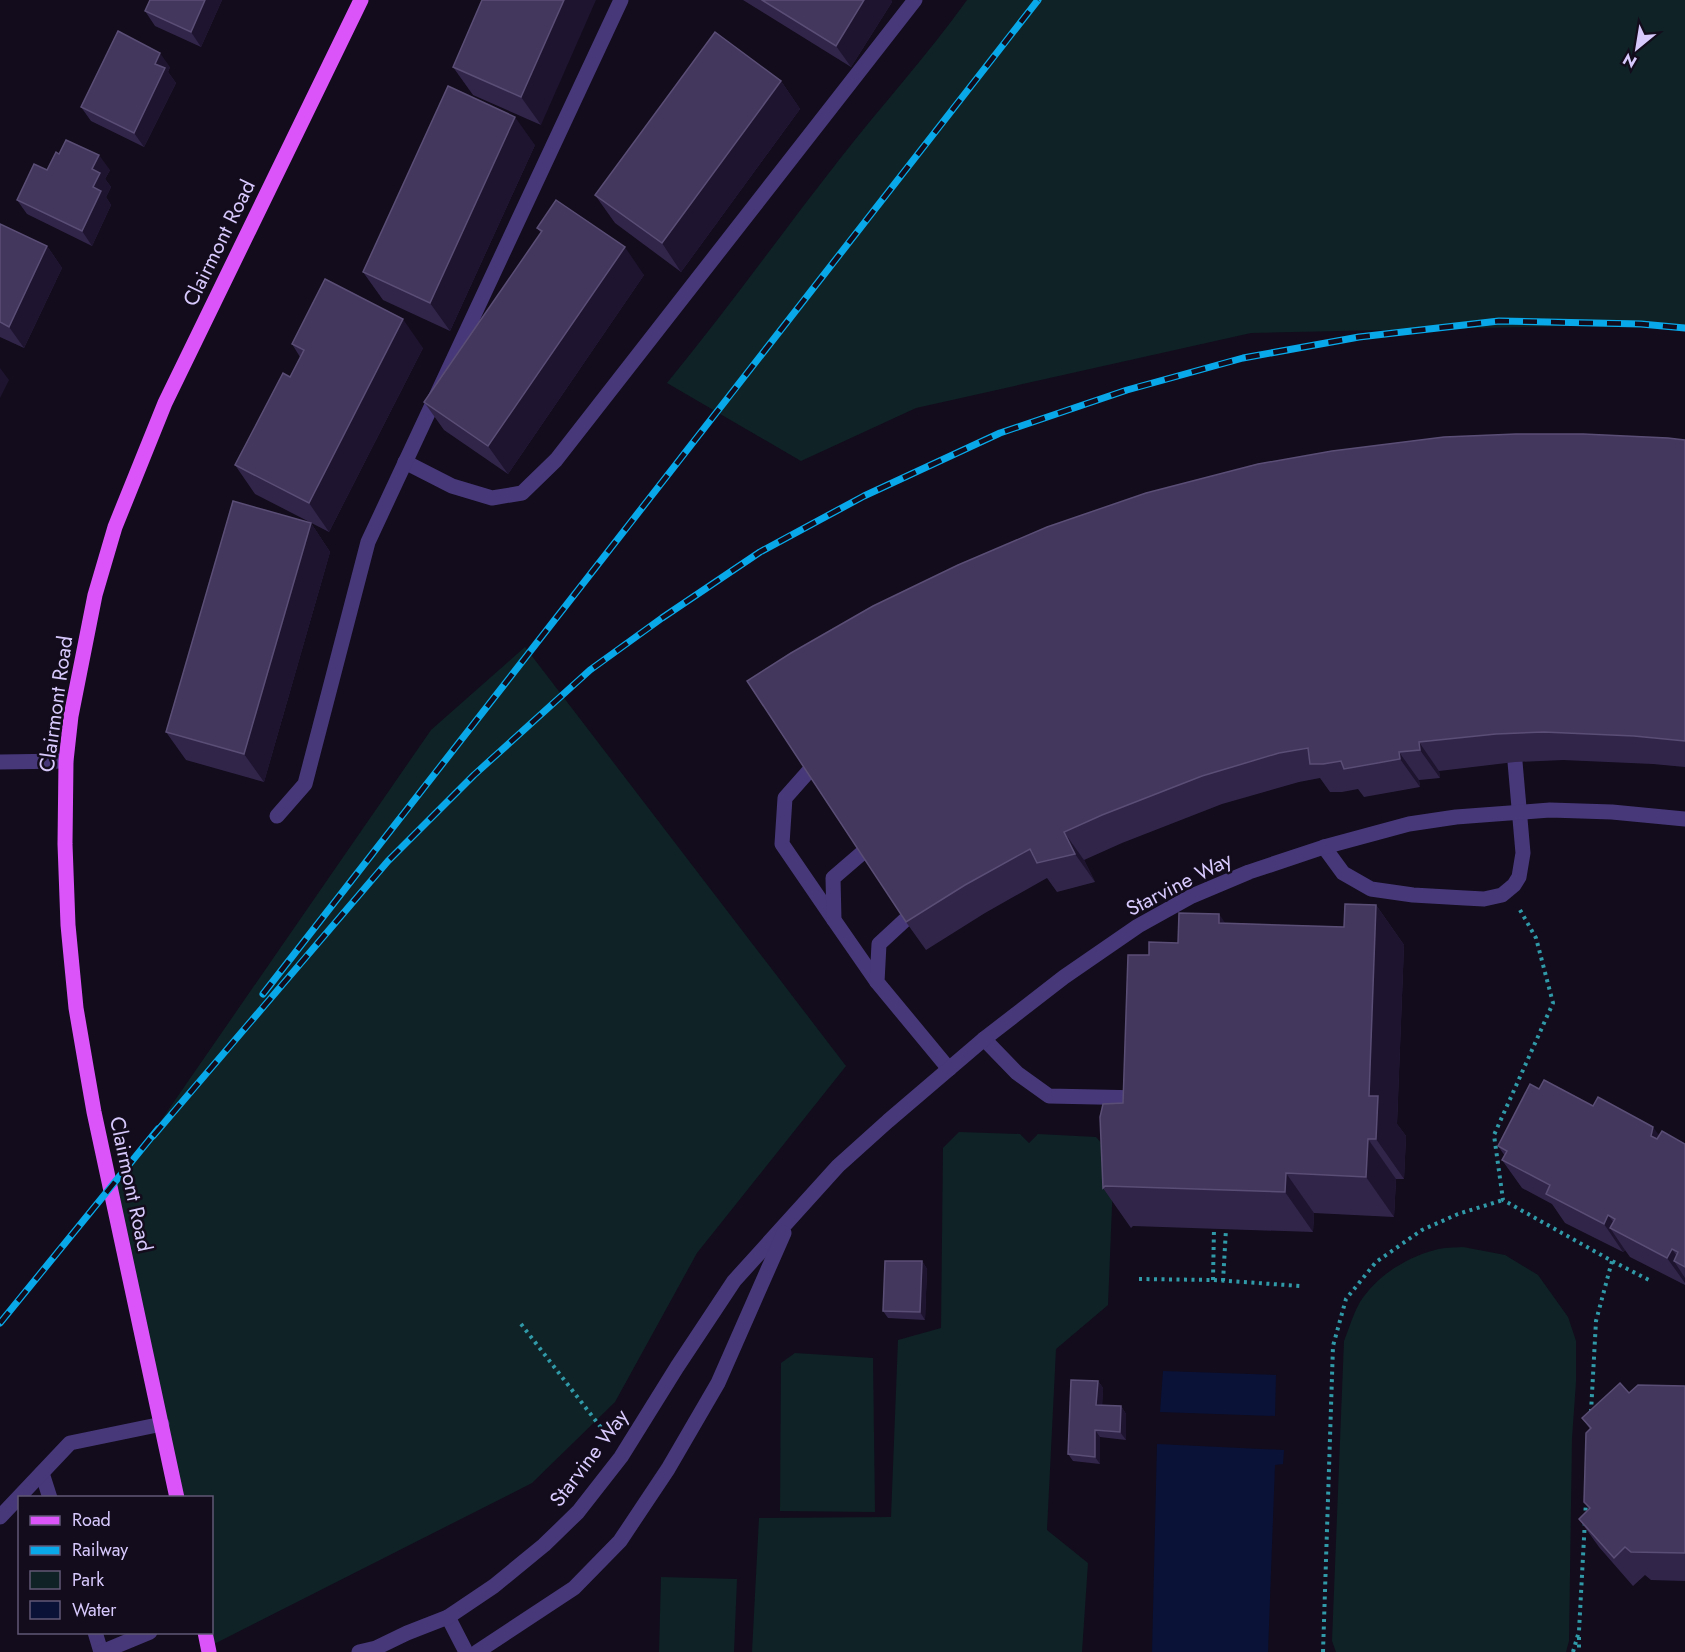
<svg xmlns="http://www.w3.org/2000/svg" width="1685" height="1652" viewBox="0 0 1685 1652" font-family="Jost,sans-serif">
  <style>
    .green { fill: #0f2225 }
    .water { fill: #0a1237 }
    .lines { fill: none; stroke-linecap: round; stroke-linejoin: round }
    .path { stroke: #319aa9; stroke-width: 4; stroke-dasharray: 3 4.5; stroke-linecap: butt }
    .minor { stroke: #473879; stroke-width: 15 }
    .major { stroke: #da54f9; stroke-width: 15 }
    .rail-casing { stroke: #09a9e9; stroke-width: 7 }
    .rail { stroke: #120c1c; stroke-width: 4.5; stroke-dasharray: 14; stroke-linecap: butt }
    .wall { fill: #32254a }
    .shaded-wall { fill: #1e142f }
    .building { fill: #44375d; stroke: #5b4e76; stroke-width: 1.5 }
    .labels { text-anchor: middle; dominant-baseline: central; stroke-width: 5; stroke-linejoin: round; paint-order: stroke }
    .street-label { font-size: 21px; fill: #d8c9fd; stroke: #120c1c }
  </style>
  <rect width="100%" height="100%" fill="#120c1c"/>
  <g class="green">
    <path d="M 967,0 L 1685,0 L 1685,328 L 1574,326 L 1251,333 L 916,408 L 801,461 L 667,383 C 727,310 781,234 839,160 C 881,106 927,56 967,0 Z"/>
    <polygon points="525,647 846,1066 697,1253 615,1402 532,1483 212,1645 212,1498 179,1497 115,1187 431,730"/>
    <polygon points="959,1132 1020,1134 1029,1143 1038,1134 1096,1137 1114,1157 1108,1305 1056,1349 1047,1530 1088,1563 1082,1652 752,1652 759,1518 891,1517 898,1340 941,1328 943,1148"/>
    <path d="M 1463,1247 L 1505,1255 L 1538,1275 L 1568,1317 L 1576,1341 L 1576,1382 L 1572,1438 L 1569,1641 L 1566,1652 L 1336,1652 L 1332,1641 L 1344,1341 C 1349,1329 1353,1314 1360,1302 C 1377,1276 1405,1258 1435,1250 C 1444,1247 1454,1248 1463,1247 Z"/>
    <polygon points="795,1353 873,1358 875,1512 780,1511 781,1363"/>
    <polygon points="661,1577 737,1579 734,1652 659,1652"/>
  </g>
  <g class="water">
    <polygon points="1163,1371 1276,1375 1275,1416 1160,1412"/>
    <polygon points="1157,1444 1284,1450 1283,1464 1275,1465 1268,1652 1152,1652"/>
  </g>
  <g class="lines">
    <g class="path">
      <polyline points="1520,910 1536,938 1553,1003 1494,1135 1503,1200 1612,1261 1649,1280"/>
      <polyline points="1139,1279 1213,1280 1301,1286"/>
      <polyline points="1213,1280 1214,1228"/>
      <polyline points="1223,1281 1226,1229"/>
      <polyline points="521,1324 606,1434"/>
      <polyline points="1591,1412 1596,1321 1612,1261"/>
      <polyline points="1579,1637 1579,1652"/>
      <polyline points="1323,1652 1333,1346 1346,1299 1376,1262 1422,1230 1458,1214 1503,1200"/>
      <polyline points="1573,1652 1579,1631 1586,1501"/>
    </g>
    <g class="minor">
      <polyline points="405,462 452,486 492,498 522,493 556,460 915,0"/>
      <polyline points="0,762 66,761"/>
      <polyline points="808,772 785,798 782,844 834,920"/>
      <polyline points="277,816 305,784 368,542 621,0"/>
      <polyline points="1324,847 1343,873 1371,889 1413,895 1465,898 1484,899 1502,895 1514,885 1519,877 1523,853 1515,762"/>
      <polyline points="862,853 833,878 834,920 877,982"/>
      <polyline points="906,919 879,944 877,982 949,1069"/>
      <polyline points="984,1039 1017,1073 1049,1096 1143,1098"/>
      <polyline points="42,1473 50,1498"/>
      <polyline points="0,1517 70,1443 162,1424"/>
      <polyline points="448,1617 466,1652"/>
      <polyline points="95,1632 101,1652"/>
      <polyline points="102,1652 150,1632"/>
      <polyline points="359,1652 376,1648 407,1633 448,1617 494,1586 544,1545 578,1512 621,1457 677,1367 734,1281 838,1166 888,1121 984,1039 1064,977 1138,926 1192,896 1249,872 1324,847 1409,824 1456,817 1550,810 1612,812 1685,819"/>
      <polyline points="477,1652 574,1588 620,1541 668,1469 718,1383 784,1233"/>
    </g>
    <g class="major">
      <polyline points="177,1498 94,1112 87,1072 76,1008 68,925 65,844 66,761 71,716 95,595 115,527 165,403 361,0"/>
      <polyline points="205,1632 209,1652"/>
    </g>
    <defs>
      <g id="rail">
        <polyline points="263,994 1038,0"/>
        <polyline points="153,1136 388,861 474,775 590,670 662,618 760,552 864,496 1000,433 1127,390 1243,358 1359,337 1499,321 1641,324 1685,328"/>
        <polyline points="0,1323 158,1129"/>
      </g>
    </defs>
    <use href="#rail" class="rail-casing"/>
    <use href="#rail" class="rail"/>
  </g>
  <g class="wall">
    <polygon points="150,0 222,0 201,47 155,26 145,11"/>
    <polygon points="482,0 541,125 473,95 453,67"/>
    <polygon points="743,0 891,0 892,2 851,67"/>
    <polygon points="170,67 168,72 176,83 144,147 91,121 81,107"/>
    <polygon points="781,81 800,109 681,272 615,223 595,195"/>
    <polygon points="535,145 450,331 383,300 363,272"/>
    <polygon points="47,170 110,170 105,179 111,187 106,197 111,205 92,246 27,214 17,200"/>
    <polygon points="0,224 47,246 62,268 24,348 0,337"/>
    <polygon points="537,228 644,275 508,474 444,430 424,402 541,233"/>
    <polygon points="292,344 423,348 329,532 255,494 235,465 290,377 300,357"/>
    <polygon points="1685,440 1685,767 1653,764 1563,760 1515,762 1439,771 1440,778 1419,780 1420,787 1364,797 1358,789 1342,792 1330,792 1320,778 1299,782 1222,804 1122,843 1084,860 1095,882 1057,892 1047,878 985,913 926,950 906,922 747,681"/>
    <polygon points="311,523 330,552 264,782 186,760 166,732"/>
    <polygon points="1376,905 1404,945 1397,1124 1406,1136 1404,1179 1396,1179 1394,1217 1314,1213 1313,1232 1133,1226 1131,1228 1103,1188 1123,1103 1149,955 1226,923 1344,927"/>
    <polygon points="1539,1089 1593,1106 1659,1135 1685,1144 1685,1285 1630,1257 1625,1250 1623,1252 1565,1223 1552,1204 1522,1188 1502,1160 1505,1156 1498,1146"/>
    <polygon points="922,1261 927,1269 925,1320 888,1318 883,1311"/>
    <polygon points="1098,1381 1103,1388 1102,1405 1121,1406 1126,1414 1126,1440 1100,1437 1100,1464 1073,1461 1068,1454"/>
    <polygon points="1685,1386 1685,1581 1651,1580 1645,1575 1633,1586 1599,1547 1579,1519 1589,1509 1584,1502 1590,1429 1582,1418 1629,1393"/>
  </g>
  <g class="shaded-wall">
    <polygon points="205,0 222,0 201,47 191,32"/>
    <polygon points="564,0 596,0 541,125 521,97"/>
    <polygon points="864,0 891,0 892,2 851,67 836,46"/>
    <polygon points="160,53 170,67 168,72 176,83 144,147 134,133 155,64"/>
    <polygon points="781,81 800,109 681,272 662,243"/>
    <polygon points="515,117 535,145 450,331 430,303"/>
    <polygon points="99,155 110,170 105,179 111,187 106,197 111,205 92,246 82,231 93,187 92,169"/>
    <polygon points="47,246 62,268 24,348 9,327"/>
    <polygon points="625,247 644,275 508,474 488,446"/>
    <polygon points="403,319 423,348 329,532 309,503"/>
    <polygon points="0,368 9,380 0,398"/>
    <polygon points="311,523 330,552 264,782 244,754"/>
    <polygon points="1419,742 1439,771 1440,778 1420,750"/>
    <polygon points="1399,752 1419,780 1420,787 1400,759"/>
    <polygon points="1064,832 1084,860 1095,882 1075,854"/>
    <polygon points="1376,905 1404,945 1397,1124 1406,1136 1404,1179 1376,1139 1369,1096"/>
    <polygon points="1219,914 1247,954 1219,923"/>
    <polygon points="1653,1127 1673,1155 1651,1136"/>
    <polygon points="1368,1139 1396,1179 1394,1217 1366,1177"/>
    <polygon points="1286,1173 1314,1213 1313,1232 1285,1192"/>
    <polygon points="1608,1215 1622,1234 1610,1228 1625,1250 1623,1252 1604,1224"/>
    <polygon points="1672,1249 1684,1267 1674,1261 1685,1278 1685,1283 1667,1258"/>
    <polygon points="922,1261 927,1269 925,1320 920,1312"/>
    <polygon points="1098,1381 1103,1388 1102,1412 1096,1405"/>
    <polygon points="1121,1406 1126,1414 1126,1440 1120,1432"/>
    <polygon points="1095,1430 1100,1437 1100,1464 1095,1457"/>
  </g>
  <g class="building">
    <polygon points="150,0 205,0 191,32 145,11"/>
    <polygon points="482,0 564,0 521,97 453,67"/>
    <polygon points="762,0 864,0 836,46"/>
    <polygon points="118,31 160,53 155,64 165,68 134,133 81,107"/>
    <polygon points="715,32 781,81 662,243 595,195"/>
    <polygon points="448,86 515,117 430,303 363,272"/>
    <polygon points="66,140 99,155 92,169 100,173 93,187 101,191 82,231 17,200 34,164 47,170 56,152 59,154"/>
    <polygon points="556,200 625,247 488,446 424,402 542,231 537,228"/>
    <polygon points="0,224 47,246 9,327 0,322"/>
    <polygon points="325,279 403,319 309,503 235,465 283,373 290,377 304,350 292,344"/>
    <polygon points="1516,434 1583,434 1668,438 1685,440 1685,741 1634,736 1544,732 1496,734 1419,742 1420,750 1399,752 1400,759 1344,769 1341,761 1323,764 1310,764 1308,748 1279,753 1202,776 1102,815 1064,832 1075,854 1037,863 1030,849 965,885 906,922 747,681 791,653 873,606 958,565 1047,527 1146,493 1258,464 1332,451 1444,437"/>
    <polygon points="233,501 311,523 244,754 166,732"/>
    <polygon points="1345,904 1376,905 1369,1096 1378,1096 1376,1139 1368,1139 1366,1177 1286,1173 1285,1192 1105,1186 1103,1188 1100,1117 1103,1104 1123,1103 1128,955 1149,955 1149,942 1178,943 1179,913 1219,914 1219,923 1344,927"/>
    <polygon points="1544,1080 1593,1106 1598,1097 1653,1127 1651,1136 1657,1139 1662,1131 1685,1144 1685,1267 1674,1261 1678,1252 1672,1249 1667,1258 1610,1228 1615,1219 1608,1215 1604,1224 1546,1194 1550,1185 1502,1160 1507,1151 1498,1146 1530,1084 1539,1089"/>
    <polygon points="885,1261 922,1261 920,1312 883,1311"/>
    <polygon points="1071,1380 1098,1381 1096,1405 1121,1406 1120,1432 1095,1430 1095,1457 1068,1454"/>
    <polygon points="1620,1383 1629,1393 1638,1385 1685,1386 1685,1553 1631,1552 1625,1547 1614,1558 1579,1519 1590,1508 1584,1502 1586,1433 1591,1428 1582,1418"/>
  </g>
  <g class="labels">
    <g class="street-label">
      <text transform="translate(219 243) rotate(-64)">Clairmont Road</text>
      <text transform="translate(56 704) rotate(-82)">Clairmont Road</text>
      <text transform="translate(1179 884) rotate(-27)">Starvine Way</text>
      <text transform="translate(131 1184) rotate(78)">Clairmont Road</text>
      <text transform="translate(589 1458) rotate(-53)">Starvine Way</text>
    </g>
  </g>
  <rect x="18" y="1496" width="195" height="138" fill="#120c1c" stroke="#615876" stroke-width="1.5"/>
  <rect x="30" y="1516" width="30" height="9" fill="#da54f9" stroke="#615876" stroke-width="1.5"/>
  <text x="72" y="1526" font-size="18" fill="#d8c9fd">Road</text>
  <rect x="30" y="1546" width="30" height="9" fill="#09a9e9" stroke="#615876" stroke-width="1.5"/>
  <text x="72" y="1556" font-size="18" fill="#d8c9fd">Railway</text>
  <rect x="30" y="1571" width="30" height="18" fill="#0f2225" stroke="#615876" stroke-width="1.5"/>
  <text x="72" y="1586" font-size="18" fill="#d8c9fd">Park</text>
  <rect x="30" y="1601" width="30" height="18" fill="#0a1237" stroke="#615876" stroke-width="1.5"/>
  <text x="72" y="1616" font-size="18" fill="#d8c9fd">Water</text>
  <g transform="translate(1637 48) rotate(210)" stroke="#120c1c" stroke-width="4.5" paint-order="stroke">
  <path d="M0-4.5L10 22L0 15L-10 22Z" fill="#d8c9fd"/>
  <text y="-9" font-size="16" font-weight="bold" text-anchor="middle" fill="#d8c9fd">N</text>
  </g>
</svg>
